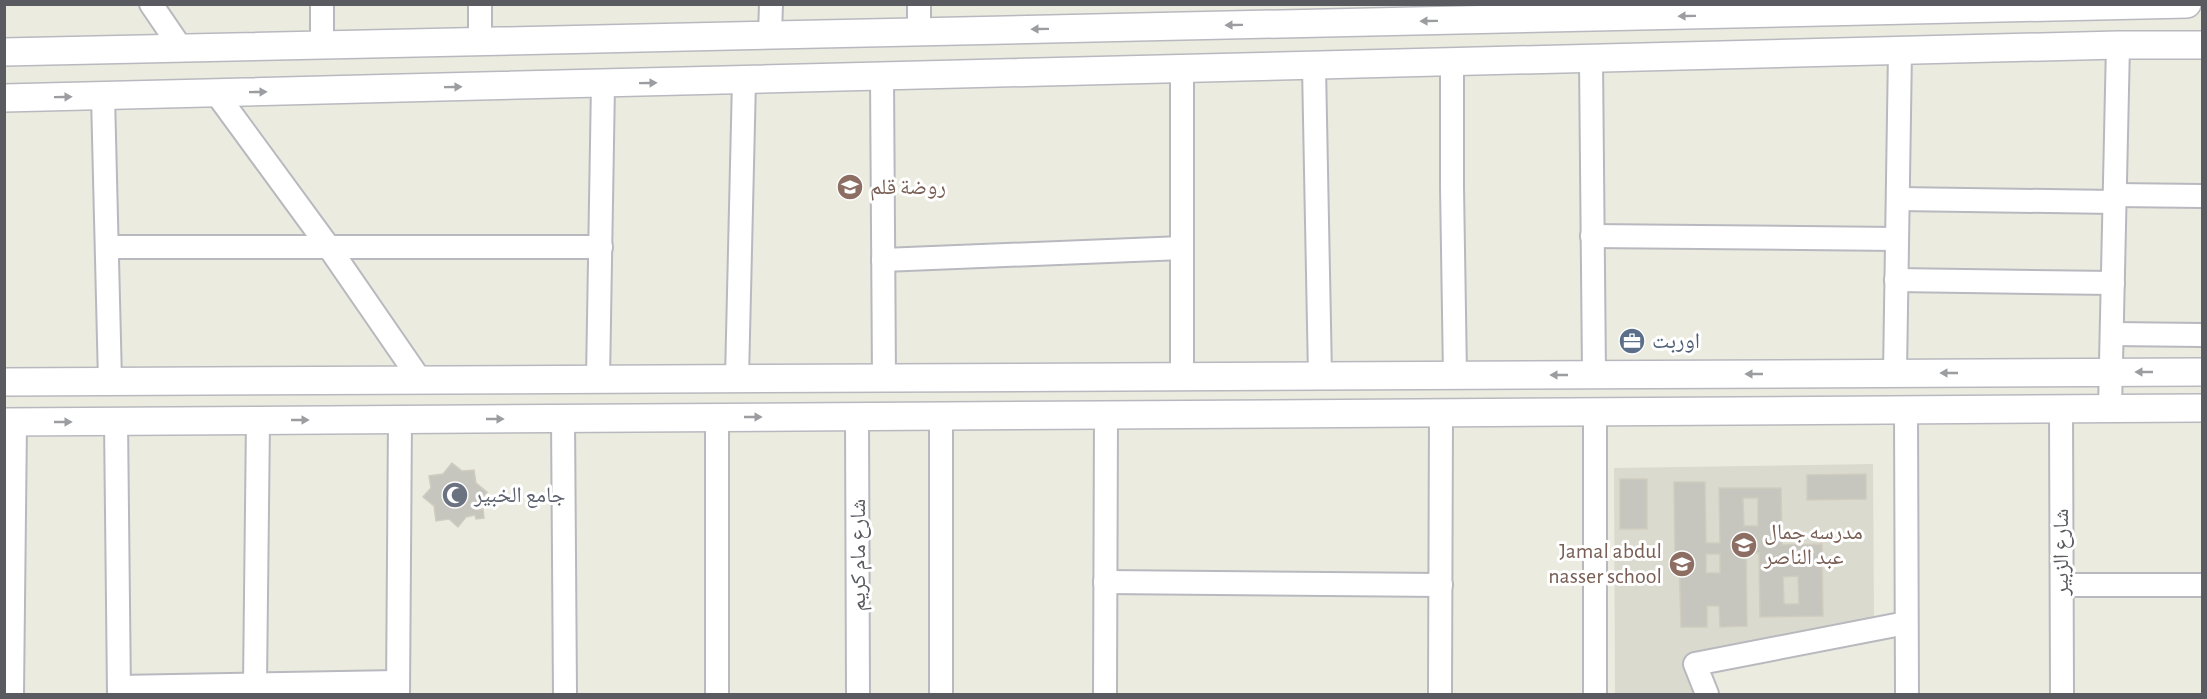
<svg xmlns="http://www.w3.org/2000/svg" width="2207" height="699" viewBox="0 0 2207 699" font-family="'Alegreya Sans','Noto Naskh Arabic',sans-serif">
  <style>
    .education { fill: #dbdace }
    .building { fill: #c6c5be; stroke: #d0cdbf; stroke-width: 1.5; fill-rule: evenodd }
    .lines { fill: none; stroke-linecap: round; stroke-linejoin: round }
    .minor-casing { stroke: #b8b9bf; stroke-width: 26 }
    .tertiary-casing { stroke: #b8b9bf; stroke-width: 30 }
    .minor { stroke: #fff; stroke-width: 22 }
    .tertiary { stroke: #fff; stroke-width: 27 }
    .oneway { fill: #9b9da0 }
    .labels { text-anchor: middle; dominant-baseline: central; stroke-width: 6; stroke-linejoin: round; paint-order: stroke }
    .education-label { font-size: 22px; fill: #785e54; stroke: #fff; text-anchor: start }
    .service-label { font-size: 22px; fill: #4e5e75; stroke: #fff; text-anchor: start }
    .worship-label { font-size: 22px; fill: #5b616d; stroke: #fff; text-anchor: start }
    .street-label { font-size: 22px; fill: #595b61; stroke: #fff }
  </style>
  <rect width="100%" height="100%" fill="#ebebe0"/>
  <polygon class="education" points="1873,464 1874,621 1685,656 1699,694 1615,694 1614,468"/>
  <g class="building">
    <polygon points="452,463 462,471 474,470 476,483 487,492 479,502 479,510 483,509 484,518 476,519 475,515 466,517 458,527 449,519 436,521 434,506 423,497 431,488 429,476 443,474"/>
    <polygon points="1866,474 1866,499 1807,500 1807,475"/>
    <rect x="1620" y="479" width="27" height="50"/>
    <path d="M 1674,482 L 1705,482 L 1706,543 L 1720,543 L 1719,488 L 1781,488 L 1782,545 L 1822,544 L 1823,616 L 1760,617 L 1759,553 L 1746,553 L 1747,626 L 1720,627 L 1719,606 L 1707,606 L 1707,627 L 1681,627 L 1679,552 L 1675,552 ZM 1743,498 L 1758,498 L 1758,526 L 1744,526 ZM 1706,554 L 1720,554 L 1720,573 L 1706,573 ZM 1798,576 L 1799,604 L 1784,604 L 1783,577 Z"/>
  </g>
  <g class="lines">
    <defs>
      <g id="minor">
        <polyline points="151,4 181,48"/>
        <polyline points="322,4 322,45"/>
        <polyline points="919,4 919,32"/>
        <polyline points="770,34 771,4"/>
        <polyline points="480,42 480,4"/>
        <polyline points="1591,60 1594,375"/>
        <polyline points="1452,63 1452,187 1455,375"/>
        <polyline points="1314,67 1320,376"/>
        <polyline points="882,77 884,378"/>
        <polyline points="216,93 328,246 421,381"/>
        <polyline points="103,96 110,381"/>
        <polyline points="2115,195 2202,196"/>
        <polyline points="1898,199 2115,202"/>
        <polyline points="1592,236 1897,239"/>
        <polyline points="107,247 601,247"/>
        <polyline points="883,260 1182,248"/>
        <polyline points="1896,280 2113,283"/>
        <polyline points="2112,334 2202,335"/>
        <polyline points="1895,373 1900,51"/>
        <polyline points="1182,376 1182,70"/>
        <polyline points="737,378 744,80"/>
        <polyline points="598,379 603,84"/>
        <polyline points="2110,408 2118,45"/>
        <polyline points="2061,409 2062,694"/>
        <polyline points="1906,410 1907,694"/>
        <polyline points="857,416 858,694"/>
        <polyline points="941,416 941,694"/>
        <polyline points="563,418 565,694"/>
        <polyline points="116,421 119,694"/>
        <polyline points="1105,582 1441,585"/>
        <polyline points="2062,585 2202,585"/>
        <polyline points="255,684 258,420"/>
        <polyline points="119,687 398,682"/>
        <polyline points="12,694 15,422"/>
        <polyline points="398,694 400,419"/>
        <polyline points="717,694 717,417"/>
        <polyline points="1105,694 1106,415"/>
        <polyline points="1440,694 1441,413"/>
        <polyline points="1595,694 1595,412"/>
        <polyline points="1707,694 1695,664 1906,623"/>
      </g>
      <g id="tertiary">
        <polyline points="4,52 2187,4"/>
        <polyline points="4,98 2118,45 2202,45"/>
        <polyline points="4,382 2202,372"/>
        <polyline points="4,422 2202,408"/>
      </g>
    </defs>
    <use href="#minor" class="minor-casing"/>
    <use href="#tertiary" class="tertiary-casing"/>
    <use href="#minor" class="minor"/>
    <use href="#tertiary" class="tertiary"/>
  </g>
  <defs><path id="oneway-solid" d="M-6-.8H1V-3.2L6.5 0L1 3.2V.8H-6Z" transform="scale(1.5)"/></defs>
  <g class="oneway">
    <use href="#oneway-solid" transform="translate(1687 16) rotate(179)"/>
    <use href="#oneway-solid" transform="translate(1429 21) rotate(179)"/>
    <use href="#oneway-solid" transform="translate(1234 25) rotate(179)"/>
    <use href="#oneway-solid" transform="translate(1040 29) rotate(179)"/>
    <use href="#oneway-solid" transform="translate(648 83) rotate(-1)"/>
    <use href="#oneway-solid" transform="translate(453 87) rotate(-1)"/>
    <use href="#oneway-solid" transform="translate(258 92) rotate(-1)"/>
    <use href="#oneway-solid" transform="translate(63 97) rotate(-1)"/>
    <use href="#oneway-solid" transform="translate(2144 372) rotate(180)"/>
    <use href="#oneway-solid" transform="translate(1949 373) rotate(180)"/>
    <use href="#oneway-solid" transform="translate(1754 374) rotate(180)"/>
    <use href="#oneway-solid" transform="translate(1559 375) rotate(180)"/>
    <use href="#oneway-solid" transform="translate(753 417)"/>
    <use href="#oneway-solid" transform="translate(495 419)"/>
    <use href="#oneway-solid" transform="translate(300 420)"/>
    <use href="#oneway-solid" transform="translate(63 422)"/>
  </g>
  <defs>
    <symbol id="school-disc" viewBox="-11 -11 22 22"><circle r="9.5" fill="#8d6e63" stroke="#fff"/><path d="M0-5L7-2L0 1L-7-2ZM-4 1L0 2.5L4 1V4Q0 6-4 4Z" fill="#fff"/></symbol>
    <symbol id="office-disc" viewBox="-11 -11 22 22"><circle r="9.5" fill="#5c6f8a" stroke="#fff"/><path d="M-6-3h4V-5.5h4V-3h4V5H-6ZM-1-4.5V-3h2v-1.5ZM-6 0V1H6V0Z" fill="#fff"/></symbol>
    <symbol id="mosque-disc" viewBox="-11 -11 22 22"><circle r="9.5" fill="#6b7280" stroke="#fff"/><path d="M3.5-4.9A6 6 0 1 0 3.5 4.9A5 5 0 1 1 3.5-4.9Z" fill="#fff"/></symbol>
  </defs>
  <g fill-rule="evenodd">
    <use href="#school-disc" x="835" y="172" width="30" height="30"/>
    <use href="#office-disc" x="1617" y="326" width="30" height="30"/>
    <use href="#mosque-disc" x="440" y="480" width="30" height="30"/>
    <use href="#school-disc" x="1729" y="530" width="30" height="30"/>
    <use href="#school-disc" x="1667" y="549" width="30" height="30"/>
  </g>
  <g class="labels">
    <g class="education-label">
      <text x="870" y="187">روضة قلم</text>
      <text x="1764" y="532">مدرسه جمال<tspan x="1764" dy="25">عبد الناصر</tspan></text>
      <text x="1662" y="551" text-anchor="end">Jamal abdul<tspan x="1662" dy="25">nasser school</tspan></text>
    </g>
    <g class="service-label">
      <text x="1652" y="341">اوربت</text>
    </g>
    <g class="worship-label">
      <text x="474" y="495">جامع الخبير</text>
    </g>
    <g class="street-label">
      <text transform="translate(2061 552) rotate(-90)">شارع الزبير</text>
      <text transform="translate(858 555) rotate(-90)">شارع مام كريم</text>
    </g>
  </g>
  <rect width="2207" height="699" fill="none" stroke="#595b61" stroke-width="12"/>
</svg>
